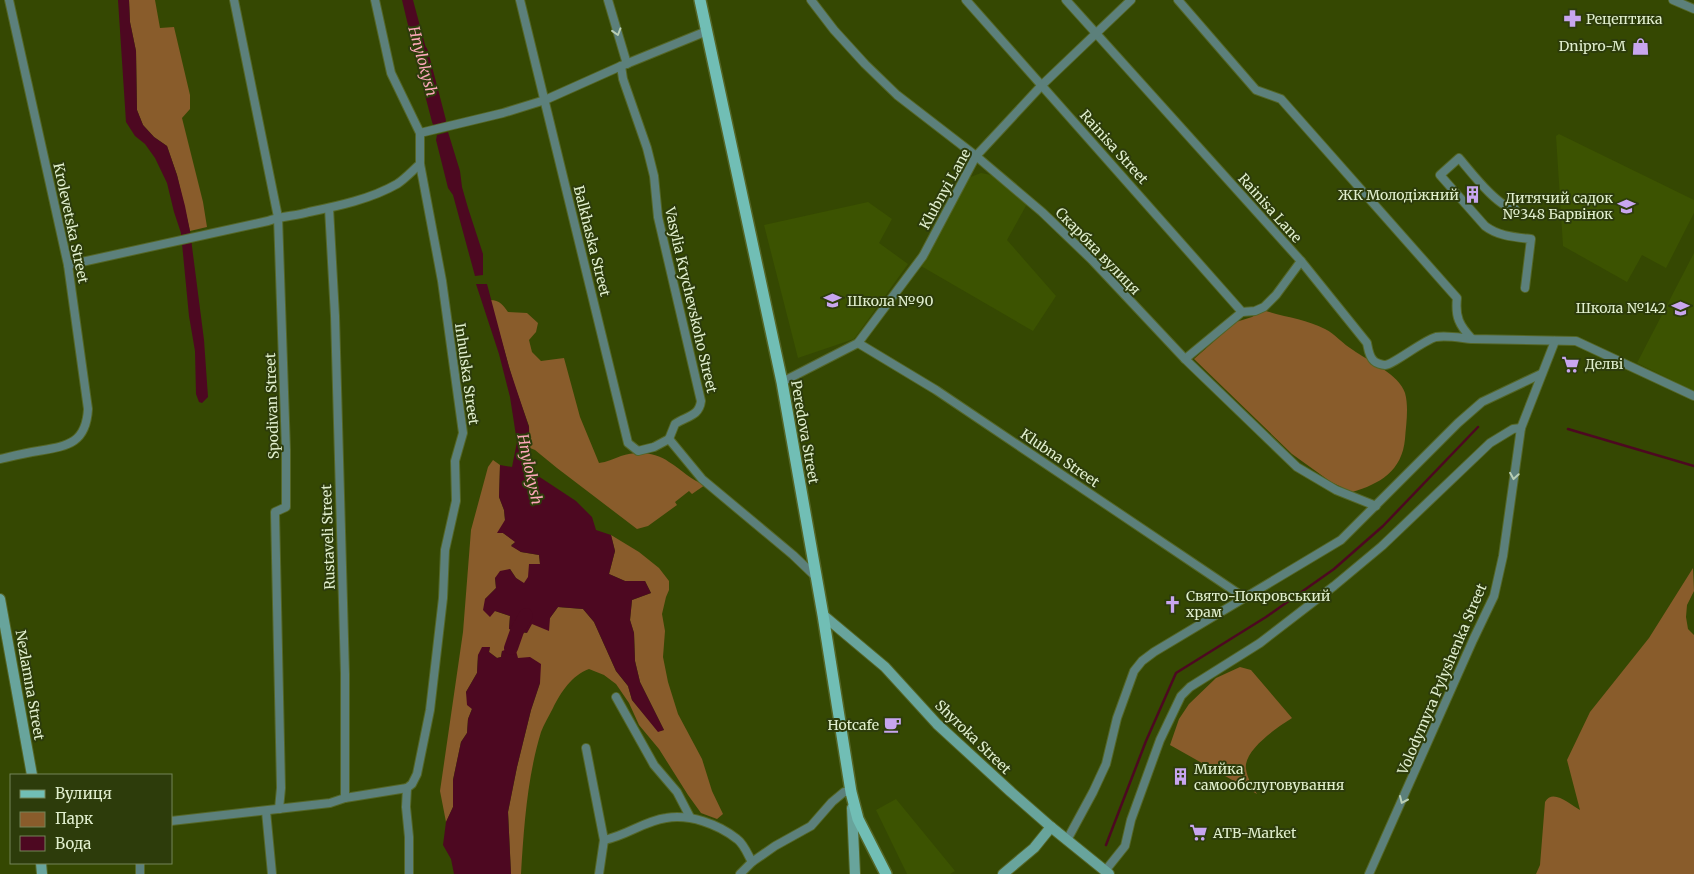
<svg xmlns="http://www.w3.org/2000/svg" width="1694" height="874" viewBox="0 0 1694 874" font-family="Merriweather,serif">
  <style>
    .built { fill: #3c5301 }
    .green { fill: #895c2b }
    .water { fill: #4d0821 }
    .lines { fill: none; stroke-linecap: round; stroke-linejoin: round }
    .stream { stroke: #4d0821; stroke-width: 2.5 }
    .river { stroke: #4d0821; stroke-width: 14 }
    .street-casing { stroke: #546627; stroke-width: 10 }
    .secondary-casing { stroke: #546627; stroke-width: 12 }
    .primary-casing { stroke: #546627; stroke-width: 14 }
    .street { stroke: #5c807b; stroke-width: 8 }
    .secondary { stroke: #68a49c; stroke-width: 10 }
    .primary { stroke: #71beb5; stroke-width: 11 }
    .oneway { stroke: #b9ceb5 }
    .labels { text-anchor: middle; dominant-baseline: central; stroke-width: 4; stroke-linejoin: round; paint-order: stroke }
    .poi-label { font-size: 14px; fill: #e1efce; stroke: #2d3c0b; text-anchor: start }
    .street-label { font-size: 14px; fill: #e1efce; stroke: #2d3c0b }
    .water-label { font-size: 15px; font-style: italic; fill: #fea8bb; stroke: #2d3c0b }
  </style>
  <rect width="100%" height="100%" fill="#354802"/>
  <g class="built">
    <polygon points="1559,134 1694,200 1694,213 1666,268 1642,255 1627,282 1563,246 1556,136"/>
    <polygon points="981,173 997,176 1027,204 1007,240 1056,296 1033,331 921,266 968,178"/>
    <polygon points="868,202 892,219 879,243 908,264 854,339 798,358 764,225"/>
    <polygon points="1694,253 1694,391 1637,363"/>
    <polygon points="896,799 955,871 950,874 907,874 876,810"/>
  </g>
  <g class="green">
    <polygon points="129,0 155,0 160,28 174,27 190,95 190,109 182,118 203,202 207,227 190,231 177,175 167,146 154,137 143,125 137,110 136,51 130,22"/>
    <path d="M 490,300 C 500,300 503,305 508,312 L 527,313 L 538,323 L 536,332 L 529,340 L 532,352 L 541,361 L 564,358 L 580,417 L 599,463 C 607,462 613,459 621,456 C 636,451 656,452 669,462 C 682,470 691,480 705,485 L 692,494 L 689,491 L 675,502 L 677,505 L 648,526 L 637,529 L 557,468 L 535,450 L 530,448 L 529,426 L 514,384 Z"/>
    <path d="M 1263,310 C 1284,317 1306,319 1325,329 C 1335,334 1343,344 1353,350 C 1367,360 1400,375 1405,393 C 1409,407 1406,425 1405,439 C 1402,471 1380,484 1352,492 L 1331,482 L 1292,454 L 1194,359 L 1236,322 L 1252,317 Z"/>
    <path d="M 493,460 L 500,465 L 499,497 L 504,510 L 505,520 L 503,533 L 516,542 L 511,545 L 521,552 L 539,555 L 540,564 L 524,584 L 516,578 L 510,569 L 495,578 L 496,588 L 485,599 L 495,611 L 510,616 L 509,629 L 526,633 L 532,623 L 550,618 L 558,607 L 583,609 L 594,622 L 616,671 L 628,686 L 632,700 L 658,731 L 664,730 L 640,682 L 635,661 L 634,633 L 630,620 L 632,600 L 651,593 L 645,581 L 625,581 L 609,574 L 615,551 L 611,535 L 639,552 L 659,568 L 669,581 L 669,590 L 666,597 L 662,614 L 665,631 L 663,657 L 668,682 L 678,714 L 702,759 L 712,791 L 723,814 L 717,819 L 701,813 L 688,795 L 659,749 L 639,725 L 629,703 L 616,684 L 604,675 L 589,669 C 572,675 561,692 553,708 C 549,716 544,724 541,732 C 527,778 524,827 521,874 L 511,874 L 508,812 L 517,767 L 531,710 L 540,683 L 517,658 L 502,651 L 501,657 L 497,658 L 489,652 L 490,647 L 478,655 L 477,673 L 466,692 L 472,709 L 468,719 L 467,733 L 461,742 L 453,780 L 453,807 L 446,822 L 440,791 L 463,632 L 471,530 L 488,467 Z"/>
    <path d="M 1693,568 L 1694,591 L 1687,605 L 1686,617 L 1688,629 L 1694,635 L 1694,874 L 1536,874 L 1540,865 L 1545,802 C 1553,788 1570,805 1580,810 L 1567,760 L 1590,712 L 1649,638 Z"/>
    <path d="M 1240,667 L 1251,670 L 1292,718 C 1278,727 1243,750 1246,769 C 1247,778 1253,787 1257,794 L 1170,745 L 1179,719 L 1189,704 L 1216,678 Z"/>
  </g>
  <g class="water">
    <polygon points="118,0 129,0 130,22 136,51 137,110 143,125 154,137 167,146 177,175 185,206 190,231 204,340 208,397 202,403 199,402 196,394 195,351 189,316 181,233 174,212 167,183 155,158 145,144 135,136 126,122"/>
    <polygon points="402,0 413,0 431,67 419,71"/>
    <polygon points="448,132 460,171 462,187 468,208 483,254 483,275 475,276 453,195 448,188 436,140 437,135"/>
    <polygon points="476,284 487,284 509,367 529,427 529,440 532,472 576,501 592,517 596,530 611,535 615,551 609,574 625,581 645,581 651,593 632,600 630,620 634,633 635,661 640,682 664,730 658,732 632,700 628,686 616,671 594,622 583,609 558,607 550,618 549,631 532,624 527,633 509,629 510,616 495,611 490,617 483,610 485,599 496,588 495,578 500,571 510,569 516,578 524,583 528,577 529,564 540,564 539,555 521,552 511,546 515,542 503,533 497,533 505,520 504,510 499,497 500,465 512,467 517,442 510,397 499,354"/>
    <polygon points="482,647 490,647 489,652 497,658 501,657 502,651 511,648 516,651 518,658 530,657 541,664 540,683 531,710 517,767 508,812 511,874 454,874 451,859 443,845 446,822 453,807 453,780 461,742 467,733 468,719 472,709 467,705 466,692 477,673 478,655"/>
  </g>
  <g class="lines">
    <g class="stream">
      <polyline points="1568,429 1694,466"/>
      <polyline points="1106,845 1146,741 1176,673 1266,617 1334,569 1383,526 1478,427"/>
    </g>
    <g class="river">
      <polyline points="421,52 439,121"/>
      <polyline points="511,648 517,631 526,615"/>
    </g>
    <defs>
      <g id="street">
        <polyline points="234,0 278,217 286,450 286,507 275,512 281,788 279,809"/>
        <polyline points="375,0 391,73 420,133 420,164 442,281 463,433 455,461 456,501 445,550 443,598 430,710 417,774 412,784 407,788 406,807 409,837 409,874"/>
        <polyline points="520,0 628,443 638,451 654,447 669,439"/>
        <polyline points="608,0 627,64"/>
        <polyline points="811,0 834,30 865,64 897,95 976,156 1042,212 1092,260 1185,359 1297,467 1336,490 1376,506"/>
        <polyline points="966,0 1242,312"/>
        <path d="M 1066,0 L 1301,261 L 1367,343 C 1368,348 1369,357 1374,361 C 1376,363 1382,365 1385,365 C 1393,365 1422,341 1436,337 C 1447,335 1461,338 1472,339"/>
        <path d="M 1178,0 L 1256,90 L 1281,99 L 1457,298 C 1455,317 1459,325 1472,339 L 1576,341 L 1694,396"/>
        <polyline points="1673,0 1694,9"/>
        <path d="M 621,66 L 623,79 L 647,148 L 654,176 L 658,217 L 701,401 C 699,417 686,416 675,424 L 669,439"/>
        <polyline points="420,133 503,113 545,100 621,66 707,31"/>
        <path d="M 1515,209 C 1498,208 1471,172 1459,158 L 1440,175 L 1485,226 C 1498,236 1514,237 1531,239 L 1525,288"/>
        <path d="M 68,265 L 268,221 C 281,216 296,216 309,212 C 338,206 371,199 397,184 C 405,179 413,170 420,164"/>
        <polyline points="858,343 936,390 1245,598"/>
        <polyline points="1185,359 1242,312 1255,311 1264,307 1276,295 1301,261"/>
        <polyline points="782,382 858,343 923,256 976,156 1042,85 1131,0"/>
        <polyline points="669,439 702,479 793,555 816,577"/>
        <path d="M 0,459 C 13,456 25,453 38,451 C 67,446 86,444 88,409 L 68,265 L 9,0"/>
        <polyline points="616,697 654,765 677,792 690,817"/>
        <polyline points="586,748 604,840 599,874"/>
        <polyline points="345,798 407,788"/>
        <polyline points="266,811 272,874"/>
        <polyline points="171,821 330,803 345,798 345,674 335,316 329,208"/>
        <path d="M 604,840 C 626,836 644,821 666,818 C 690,814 718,824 737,839 C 744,844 748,855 752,862"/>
        <polyline points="1067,840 1093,792 1106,764 1117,718 1134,671 1142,661 1154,652 1341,540 1458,423 1482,402 1541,374"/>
        <polyline points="140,863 140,874"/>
        <polyline points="1105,871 1125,846 1131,820 1160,740 1181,696 1190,687 1260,643 1334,586 1382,546 1490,443 1513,429 1521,428"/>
        <polyline points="740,874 752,862 775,846 811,826 832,802 844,792 851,792"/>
        <polyline points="1369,874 1473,640 1494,596 1503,556 1521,428 1555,341"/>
      </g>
      <g id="secondary">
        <polyline points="0,599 32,775"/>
        <polyline points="823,615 885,667 937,724 1011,792 1051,827 1109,874"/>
        <polyline points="852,808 855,874"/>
        <polyline points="41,863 42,874"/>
        <polyline points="1003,874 1034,848 1051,827"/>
      </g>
      <polyline id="primary" points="700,0 782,382 823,615 851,792 858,819 886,874"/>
    </defs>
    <use href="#street" class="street-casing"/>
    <use href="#secondary" class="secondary-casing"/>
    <use href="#primary" class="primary-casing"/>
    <use href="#street" class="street"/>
    <use href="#secondary" class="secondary"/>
    <use href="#primary" class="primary"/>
  </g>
  <defs><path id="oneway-chevron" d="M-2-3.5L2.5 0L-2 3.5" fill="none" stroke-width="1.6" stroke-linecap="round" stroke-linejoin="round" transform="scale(1.25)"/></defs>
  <g class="oneway">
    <use href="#oneway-chevron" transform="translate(617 32) rotate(73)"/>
    <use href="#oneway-chevron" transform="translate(1514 476) rotate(99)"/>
    <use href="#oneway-chevron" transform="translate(1403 800) rotate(114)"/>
  </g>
  <defs>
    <symbol id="pharmacy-bare" viewBox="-9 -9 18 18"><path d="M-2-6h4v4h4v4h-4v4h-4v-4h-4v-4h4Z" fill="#c8a6ef" stroke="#2d3c0b" stroke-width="2.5" paint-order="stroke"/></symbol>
    <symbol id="shop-bare" viewBox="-9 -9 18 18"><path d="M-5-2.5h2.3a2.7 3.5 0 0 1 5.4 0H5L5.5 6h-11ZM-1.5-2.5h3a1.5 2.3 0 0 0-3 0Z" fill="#c8a6ef" stroke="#2d3c0b" stroke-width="2.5" paint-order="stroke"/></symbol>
    <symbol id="building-bare" viewBox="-9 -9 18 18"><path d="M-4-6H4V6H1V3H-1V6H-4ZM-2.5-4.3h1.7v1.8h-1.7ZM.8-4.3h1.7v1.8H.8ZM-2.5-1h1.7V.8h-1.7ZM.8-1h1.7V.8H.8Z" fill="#c8a6ef" stroke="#2d3c0b" stroke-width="2.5" paint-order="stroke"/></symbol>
    <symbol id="school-bare" viewBox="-9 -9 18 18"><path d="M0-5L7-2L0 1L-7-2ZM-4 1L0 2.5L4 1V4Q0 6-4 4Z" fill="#c8a6ef" stroke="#2d3c0b" stroke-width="2.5" paint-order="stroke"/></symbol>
    <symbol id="supermarket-bare" viewBox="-9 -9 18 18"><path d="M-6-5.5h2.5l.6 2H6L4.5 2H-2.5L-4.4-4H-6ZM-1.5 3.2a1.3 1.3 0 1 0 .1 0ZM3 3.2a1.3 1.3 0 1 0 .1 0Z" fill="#c8a6ef" stroke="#2d3c0b" stroke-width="2.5" paint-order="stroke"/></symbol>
    <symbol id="church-bare" viewBox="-9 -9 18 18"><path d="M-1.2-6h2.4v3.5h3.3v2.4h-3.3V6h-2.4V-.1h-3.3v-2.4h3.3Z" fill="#c8a6ef" stroke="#2d3c0b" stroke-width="2.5" paint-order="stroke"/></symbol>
    <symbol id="cafe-bare" viewBox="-9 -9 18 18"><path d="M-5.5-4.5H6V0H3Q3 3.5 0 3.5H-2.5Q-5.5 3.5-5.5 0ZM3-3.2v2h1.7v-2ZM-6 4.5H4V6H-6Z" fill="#c8a6ef" stroke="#2d3c0b" stroke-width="2.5" paint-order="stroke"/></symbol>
  </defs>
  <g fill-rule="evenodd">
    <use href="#pharmacy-bare" x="1560" y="6" width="25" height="25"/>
    <use href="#shop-bare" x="1628" y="34" width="25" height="25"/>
    <use href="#building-bare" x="1460" y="182" width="25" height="25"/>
    <use href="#school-bare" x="1614" y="194" width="25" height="25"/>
    <use href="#school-bare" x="820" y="288" width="25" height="25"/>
    <use href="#school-bare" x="1668" y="296" width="25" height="25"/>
    <use href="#supermarket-bare" x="1558" y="352" width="25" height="25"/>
    <use href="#church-bare" x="1160" y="592" width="25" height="25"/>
    <use href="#cafe-bare" x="880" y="712" width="25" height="25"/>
    <use href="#building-bare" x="1168" y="764" width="25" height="25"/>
    <use href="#supermarket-bare" x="1186" y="820" width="25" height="25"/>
  </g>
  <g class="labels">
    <g class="poi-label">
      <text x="1586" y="19">Рецептика</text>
      <text x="1626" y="46" text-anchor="end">Dnipro-M</text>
      <text x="1459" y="195" text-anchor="end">ЖК Молодіжний</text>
      <text x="1613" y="198" text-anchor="end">Дитячий садок<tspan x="1613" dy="16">№348 Барвінок</tspan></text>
      <text x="847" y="301">Школа №90</text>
      <text x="1666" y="308" text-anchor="end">Школа №142</text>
      <text x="1585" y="364">Делві</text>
      <text x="1186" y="596">Свято-Покровський<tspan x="1186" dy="16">храм</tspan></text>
      <text x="879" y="725" text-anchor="end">Hotcafe</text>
      <text x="1194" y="769">Мийка<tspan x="1194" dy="16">самообслуговування</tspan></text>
      <text x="1213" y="833">ATB-Market</text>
    </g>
    <g class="street-label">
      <text transform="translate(1114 147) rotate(48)">Rainisa Street</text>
      <text transform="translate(945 189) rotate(-61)">Klubnyi Lane</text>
      <text transform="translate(1270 208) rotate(48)">Rainisa Lane</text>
      <text transform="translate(71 223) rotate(78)">Krolevetska Street</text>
      <text transform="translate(592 241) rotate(76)">Balkhaska Street</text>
      <text transform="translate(1098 251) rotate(46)">Скарбна вулиця</text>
      <text transform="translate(691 300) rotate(77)">Vasylia Krychevskoho Street</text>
      <text transform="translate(467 374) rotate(82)">Inhulska Street</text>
      <text transform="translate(272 406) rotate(-92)">Spodivan Street</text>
      <text transform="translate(805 432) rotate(80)">Peredova Street</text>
      <text transform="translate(1060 458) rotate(34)">Klubna Street</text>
      <text transform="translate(328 537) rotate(-92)">Rustaveli Street</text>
      <text transform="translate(1442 679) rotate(-67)">Volodymyra Pylyshenka Street</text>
      <text transform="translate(30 685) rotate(80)">Nezlamna Street</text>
      <text transform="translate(973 737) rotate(44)">Shyroka Street</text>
    </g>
    <g class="water-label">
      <text transform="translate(423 61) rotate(75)">Hnylokysh</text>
      <text transform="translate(530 469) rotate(78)">Hnylokysh</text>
    </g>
  </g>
  <rect x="10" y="774" width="162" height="90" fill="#2d3c0b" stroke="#758459"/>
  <rect x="20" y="790" width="25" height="8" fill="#71beb5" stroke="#758459"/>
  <text x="55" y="799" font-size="15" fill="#e1efce">Вулиця</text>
  <rect x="20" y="812" width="25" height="15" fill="#895c2b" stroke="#758459"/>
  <text x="55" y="824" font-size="15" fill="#e1efce">Парк</text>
  <rect x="20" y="836" width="25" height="15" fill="#4d0821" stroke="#758459"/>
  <text x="55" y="849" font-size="15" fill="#e1efce">Вода</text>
</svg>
